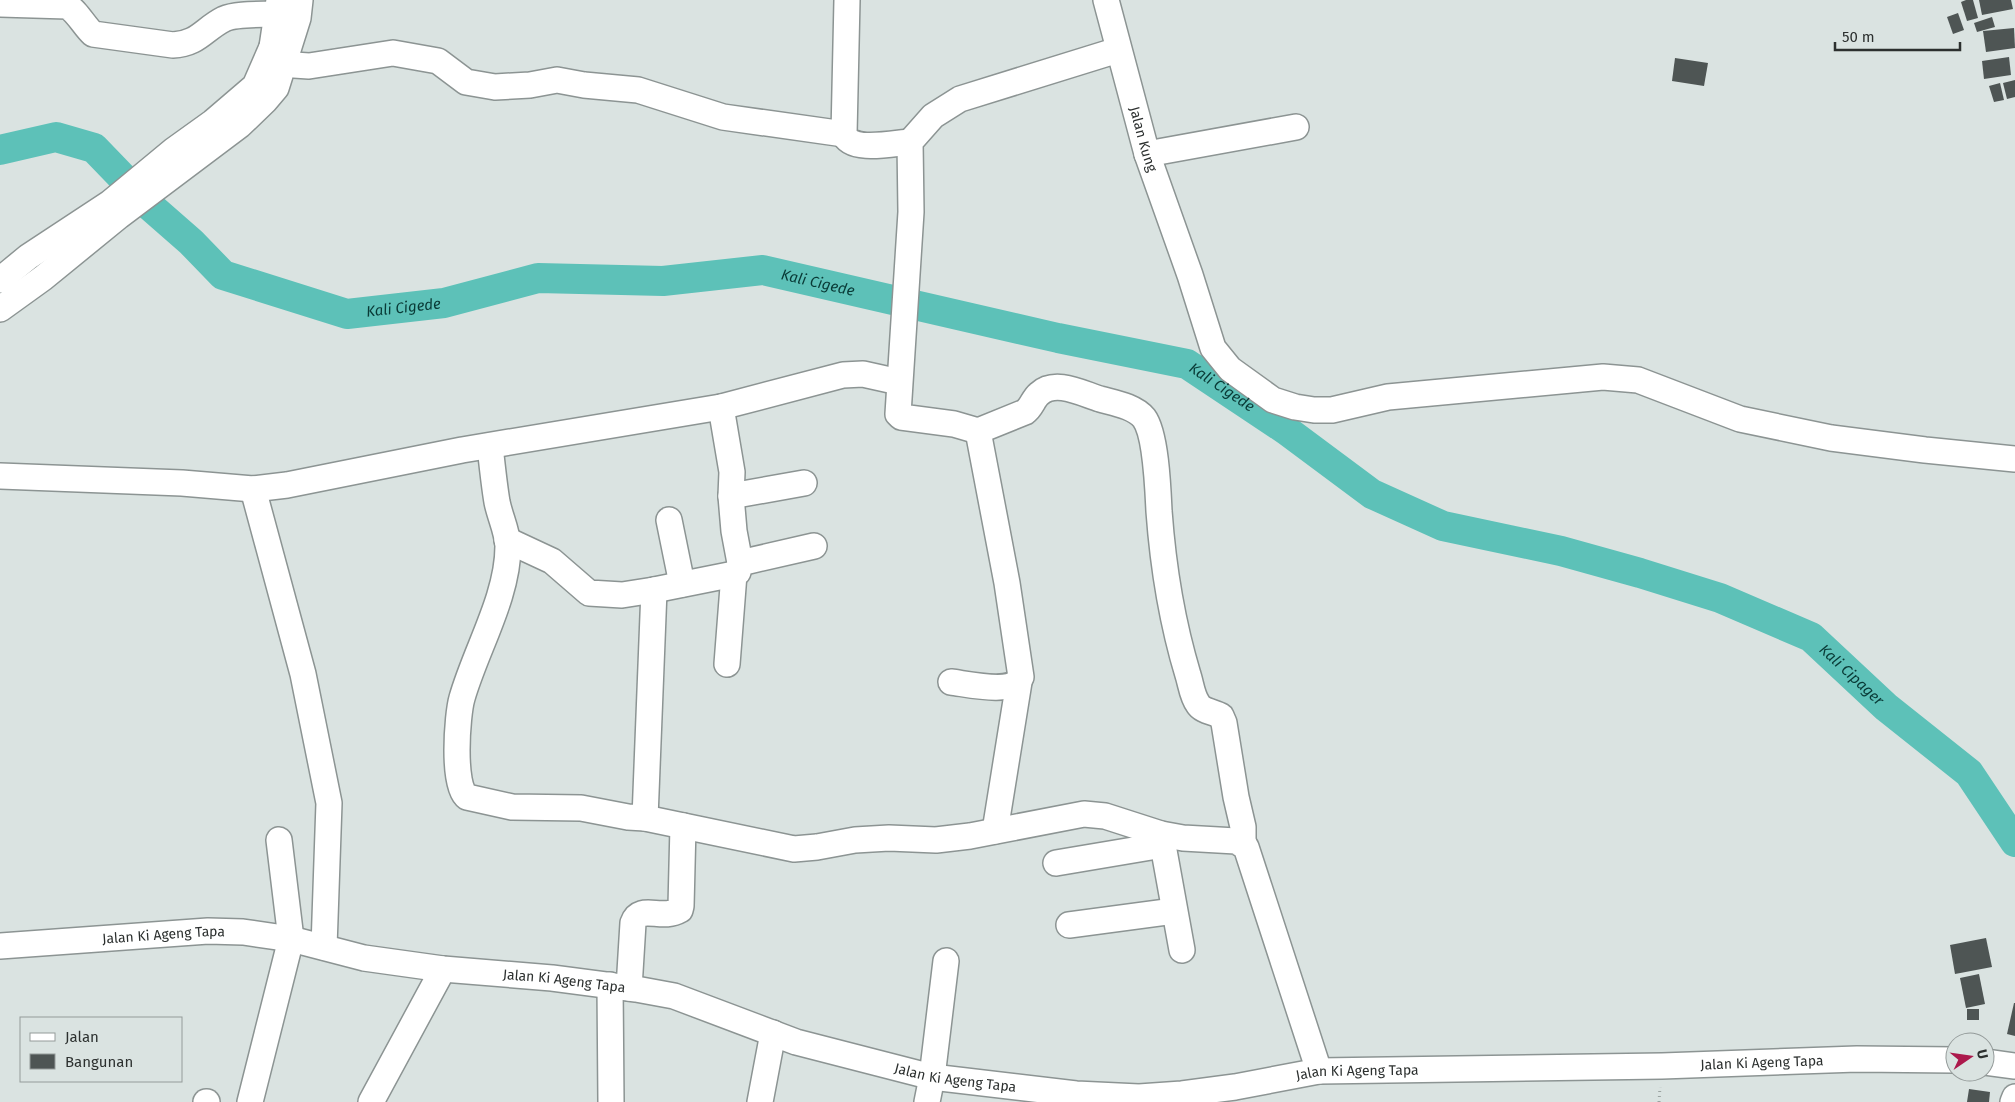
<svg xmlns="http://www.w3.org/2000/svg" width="2015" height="1102" viewBox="0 0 2015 1102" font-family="'Fira Sans',sans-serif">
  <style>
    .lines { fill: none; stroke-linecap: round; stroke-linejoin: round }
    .river { stroke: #5dc1b8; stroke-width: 30 }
    .building { fill: #4e5554 }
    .minor-casing { stroke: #8c9493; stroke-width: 28 }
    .path { stroke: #9ba3a1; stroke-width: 3; stroke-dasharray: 1 4; stroke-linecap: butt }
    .minor { stroke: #fff; stroke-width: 25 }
    .labels { text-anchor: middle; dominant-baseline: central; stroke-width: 5; stroke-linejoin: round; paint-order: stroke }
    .street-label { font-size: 14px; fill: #2c302f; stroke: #dae3e1 }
    .water-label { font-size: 15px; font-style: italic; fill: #093a36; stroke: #dae3e1 }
  </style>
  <rect width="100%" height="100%" fill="#dae3e1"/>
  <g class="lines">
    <path class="river" id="s1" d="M 0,150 L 56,137 L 94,148 L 151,207 L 191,242 L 223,275 L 347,314 L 444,303 L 538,278 L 663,281 L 763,270 L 1058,338 L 1187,364 L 1286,430 L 1372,494 L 1443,526 L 1561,551 L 1640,573 L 1720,598 L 1811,637 L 1886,707 L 1969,773 L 2015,842"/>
  </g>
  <g class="building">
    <polygon points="1966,0 1973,0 1978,18 1967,21 1961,2"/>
    <polygon points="1979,0 2011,0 2013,9 1982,15"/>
    <polygon points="1958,13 1964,30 1953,34 1947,17"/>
    <polygon points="1992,17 1995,27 1977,32 1974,23"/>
    <polygon points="2014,28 2015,48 1986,52 1983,31"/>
    <polygon points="2009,57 2011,75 1984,79 1982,61"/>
    <polygon points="1675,58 1708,63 1704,86 1672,81"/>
    <polygon points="2015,80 2015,97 2007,99 2003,83"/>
    <polygon points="2000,83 2004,100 1994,102 1989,86"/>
    <polygon points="1986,938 1992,967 1955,974 1950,945"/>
    <polygon points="1979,974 1985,1004 1966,1008 1960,978"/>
    <polygon points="2014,1003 2015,1003 2015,1036 2007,1034"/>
    <rect x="1967" y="1009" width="12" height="11"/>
    <polygon points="1969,1089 1990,1092 1989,1102 1967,1102"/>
  </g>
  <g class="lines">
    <defs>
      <g id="minor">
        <path d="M 847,0 L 844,134 C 851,153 894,143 910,142"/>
        <path id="s2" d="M 1106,0 L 1147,154 L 1190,275 L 1213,348 L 1230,369 L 1273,400 L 1295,407 L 1314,410 L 1332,410 L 1388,397 L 1603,377 L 1638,380 L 1740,419 L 1831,438 L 1925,450 L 2015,459"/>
        <path d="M 0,4 L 67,6 C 77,11 84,26 93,34 L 173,45 C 198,44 204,29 224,19 C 237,13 263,15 278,14"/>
        <polyline points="272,47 286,60 294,65 309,66 393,53 438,61 466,82 495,87 530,85 557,80 584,85 638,90 723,117 844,134"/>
        <path d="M 1118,50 L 960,99 L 933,116 L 910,142 L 911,212 L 898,414 L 901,417 L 954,424 L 978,431 L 1025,412 C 1032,407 1033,399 1039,394 C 1055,379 1081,393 1100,399 C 1114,403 1134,406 1144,418 C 1156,434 1158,490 1159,511 C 1163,566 1172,622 1188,675 C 1191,684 1192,696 1198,704 C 1202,711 1214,712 1221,716 L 1224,723 L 1236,797 L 1243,827 L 1243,843"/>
        <polyline points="1147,154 1296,127"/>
        <polyline points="0,280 28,257 110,203 174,150 213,122 255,86 272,47 279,0"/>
        <polyline points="0,309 43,278 119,216 240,125 265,101 276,88 298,18 300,0"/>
        <polyline points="721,407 732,472 731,496 734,531 740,563"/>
        <path d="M 490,446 C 492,464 494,484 497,502 C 500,517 507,530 508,546 C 508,597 476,649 462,698 C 457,715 452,787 467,797 L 512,807 L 581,808 L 628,817 L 645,818 L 794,849 L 817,847 L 855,840 L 889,838 L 936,840 L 970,836 L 1084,814 L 1105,816 L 1161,834 L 1183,838 L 1236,841 L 1246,847 L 1319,1071"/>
        <polyline points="0,476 182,483 253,489 287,485 462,450 721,407 843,375 863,374 899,382"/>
        <polyline points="253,489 303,674 329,803 324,947"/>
        <polyline points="731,496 804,483"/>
        <polyline points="669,520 682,584"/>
        <polyline points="507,540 552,561 589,593 622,595 654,590 734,574 738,572 740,563 814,546"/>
        <polyline points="727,664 734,574"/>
        <path d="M 951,682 C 968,684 1013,695 1021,677 L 1007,583 L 978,431"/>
        <polyline points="645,818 654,590"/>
        <polyline points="995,831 1019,682"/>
        <polyline points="1161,834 1182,950"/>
        <polyline points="1056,863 1163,845"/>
        <polyline points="1069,925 1174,911"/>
        <path id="s3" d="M 0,946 L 208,931 L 243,932 L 291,939 L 364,958 L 443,969 L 552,978 L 636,989 L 674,996 L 796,1042 L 932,1077 L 1076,1094 L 1139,1097 L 1182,1094 L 1235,1087 L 1319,1071 L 1662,1066 L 1857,1059 L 1955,1060"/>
        <polyline points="610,985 611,1102"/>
        <path d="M 629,988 L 633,923 C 640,903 661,921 680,910 L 681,906 L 683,826"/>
        <polyline points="1985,1062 2015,1066"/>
        <polyline points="206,1102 207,1102"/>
        <polyline points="250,1102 291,939 279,840"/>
        <polyline points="371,1102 443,969"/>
        <polyline points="760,1102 773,1033"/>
        <polyline points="927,1102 932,1077 946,961"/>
        <polyline points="2013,1102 2015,1097"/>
      </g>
    </defs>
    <use href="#minor" class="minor-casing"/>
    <polyline class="path" points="1659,1102 1660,1087"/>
    <use href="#minor" class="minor"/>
  </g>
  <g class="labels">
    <g class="street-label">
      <text stroke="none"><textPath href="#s2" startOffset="144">Jalan Kung</textPath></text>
      <text stroke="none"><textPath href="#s3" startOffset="164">Jalan Ki Ageng Tapa</textPath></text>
      <text stroke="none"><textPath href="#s3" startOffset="569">Jalan Ki Ageng Tapa</textPath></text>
      <text stroke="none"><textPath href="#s3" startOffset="1784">Jalan Ki Ageng Tapa</textPath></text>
      <text stroke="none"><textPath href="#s3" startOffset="1379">Jalan Ki Ageng Tapa</textPath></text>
      <text stroke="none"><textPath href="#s3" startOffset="974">Jalan Ki Ageng Tapa</textPath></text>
    </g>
    <g class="water-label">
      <text stroke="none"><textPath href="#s1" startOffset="885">Kali Cigede</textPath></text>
      <text stroke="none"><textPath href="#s1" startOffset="465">Kali Cigede</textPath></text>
      <text stroke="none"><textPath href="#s1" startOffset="1305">Kali Cigede</textPath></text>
      <text stroke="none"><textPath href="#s1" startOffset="2008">Kali Cipager</textPath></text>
    </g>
  </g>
  <rect x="20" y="1017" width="162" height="65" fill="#dae3e1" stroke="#949b9a"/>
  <rect x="30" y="1033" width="25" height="8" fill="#ffffff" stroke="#949b9a"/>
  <text x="65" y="1042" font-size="15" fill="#2c302f">Jalan</text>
  <rect x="30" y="1054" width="25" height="15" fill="#4e5554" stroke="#949b9a"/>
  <text x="65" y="1067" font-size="15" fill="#2c302f">Bangunan</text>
  <g transform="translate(1970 1057) rotate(77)"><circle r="24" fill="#dae3e1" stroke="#949b9a"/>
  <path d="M0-4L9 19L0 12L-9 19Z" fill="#ac194c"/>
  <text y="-8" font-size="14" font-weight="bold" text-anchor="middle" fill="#2c302f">U</text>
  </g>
  <path d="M1835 42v8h125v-8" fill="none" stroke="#2c302f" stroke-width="2.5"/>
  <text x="1842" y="42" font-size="15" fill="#2c302f" stroke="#dae3e1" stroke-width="4" paint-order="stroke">50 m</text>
</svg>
